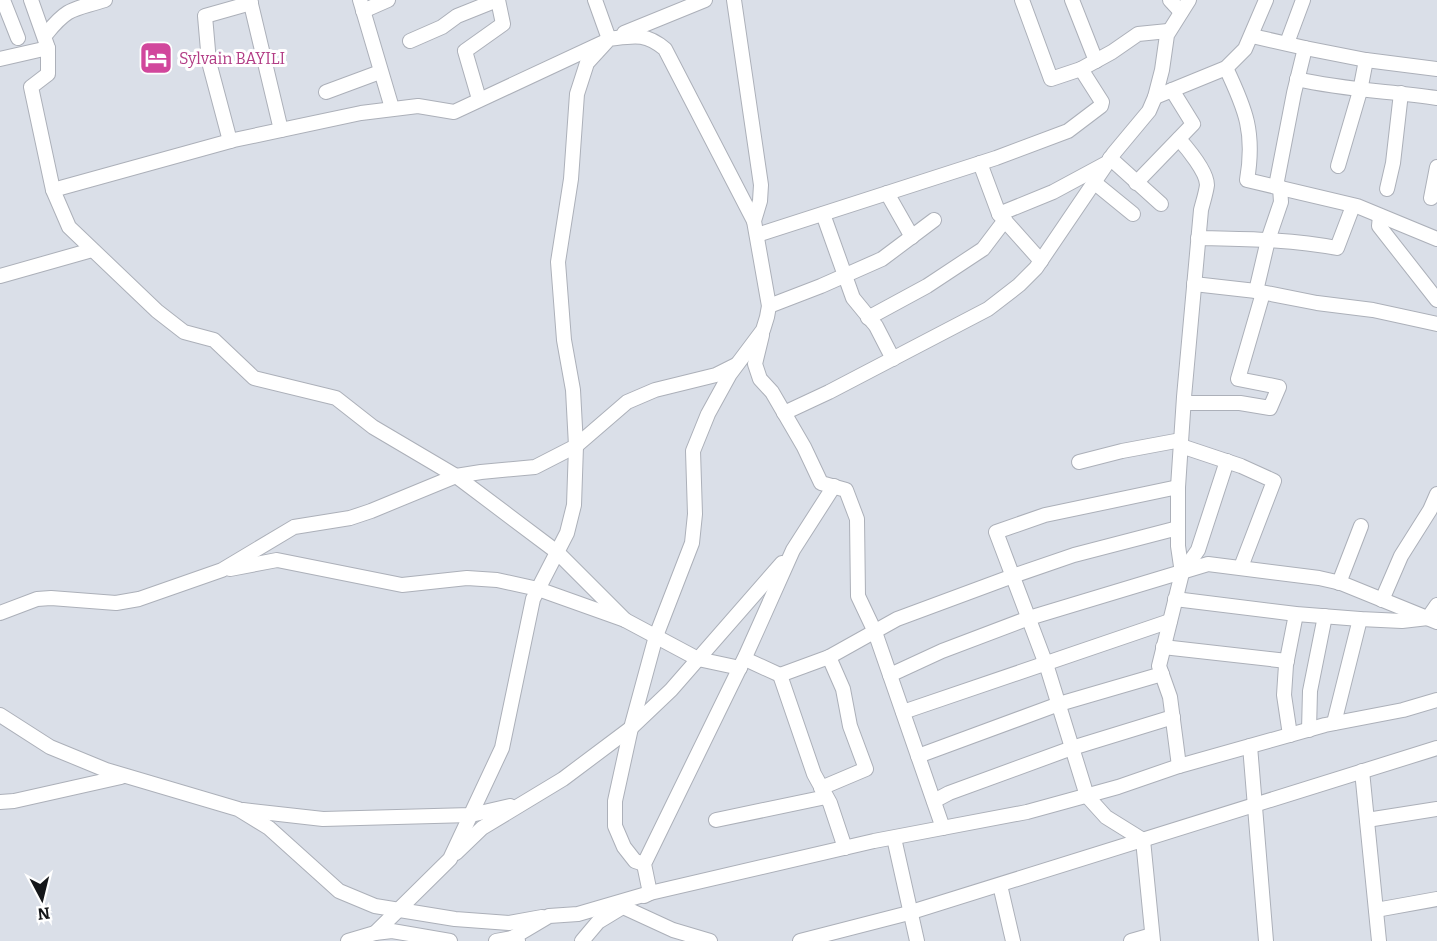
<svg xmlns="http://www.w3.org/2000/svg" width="1437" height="941" viewBox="0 0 1437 941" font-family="Bitter,serif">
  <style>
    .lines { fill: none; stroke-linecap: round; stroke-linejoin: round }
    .minor-casing { stroke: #acb0b9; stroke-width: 16 }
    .minor { stroke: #fff; stroke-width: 14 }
    .labels { text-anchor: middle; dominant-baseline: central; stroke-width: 6; stroke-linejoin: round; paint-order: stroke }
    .hotel-label { font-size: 16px; fill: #b23c85; stroke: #fff; text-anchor: start }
  </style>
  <rect width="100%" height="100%" fill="#dadfe8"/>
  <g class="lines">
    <defs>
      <g id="minor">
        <polyline points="3,0 18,38"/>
        <polyline points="31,0 48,48 48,74 31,87 53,190 69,227 157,311 184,332 214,340 254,378 336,398 373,427 456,476 557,552 625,620"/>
        <polyline points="250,0 281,130"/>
        <polyline points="360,0 392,108"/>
        <polyline points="595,0 609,39"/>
        <polyline points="1022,0 1051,79 1081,69 1112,52 1138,34 1168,31"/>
        <polyline points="1072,0 1096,61"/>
        <polyline points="1170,0 1181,12"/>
        <polyline points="363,11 388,0"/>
        <path d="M 47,33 C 69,6 74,10 105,0"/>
        <polyline points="624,33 705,0"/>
        <polyline points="1252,36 1305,48 1294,93 1276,186"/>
        <polyline points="410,41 442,27 457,16 497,0"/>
        <polyline points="1287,43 1303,0"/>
        <polyline points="1305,48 1366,60 1437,69"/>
        <polyline points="0,59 48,48"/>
        <path d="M 1226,68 C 1246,110 1255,133 1247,180 L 1357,206 L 1437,239"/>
        <path d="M 1297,79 C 1343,90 1390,91 1437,98"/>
        <polyline points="326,92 380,72"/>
        <polyline points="1155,97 1226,68 1245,49 1266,0"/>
        <polyline points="479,99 465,51 503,24 498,0"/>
        <path d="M 1179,139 C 1187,148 1207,172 1207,185 C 1206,193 1203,202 1201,210 L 1184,397 L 1178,487 L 1178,546 L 1182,573 L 1159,666 L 1170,697 L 1179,766"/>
        <polyline points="230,141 209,62 205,16 251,3"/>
        <polyline points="1110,158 1161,204"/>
        <polyline points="980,163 999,214 1041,261"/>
        <polyline points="1338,166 1360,91 1366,60"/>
        <polyline points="1095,183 1133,214"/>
        <polyline points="1136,183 1193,124 1172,90"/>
        <polyline points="1387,189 1393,163 1401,93"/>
        <polyline points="53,190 234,140 361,113 418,106 454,112 604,42"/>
        <polyline points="887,193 912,237"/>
        <polyline points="1431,198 1437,167"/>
        <polyline points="823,214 853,298 876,326 893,359"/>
        <polyline points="999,214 1053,192 1105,164"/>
        <polyline points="1380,216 1379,226 1437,300"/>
        <polyline points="757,235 996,158 1068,131 1101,106 1102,102 1081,69"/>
        <path d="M 1198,238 C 1245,239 1291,239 1337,248 L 1353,206"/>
        <polyline points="0,276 92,250"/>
        <polyline points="1194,284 1256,291 1317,303 1373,310 1437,324"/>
        <polyline points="1256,291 1268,240 1281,202 1280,187"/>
        <polyline points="769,306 821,286 882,259 934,220"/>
        <polyline points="868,318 927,286 983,249 1005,220"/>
        <polyline points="762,335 755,364 760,379 772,392 804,447 821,483 846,490 857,519 858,596 875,632 943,828"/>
        <polyline points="1184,403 1240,403 1270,408 1279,387 1238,379 1263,293"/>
        <polyline points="784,413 829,392 988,309 1019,285 1036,268 1114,153 1149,111 1155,97 1162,70 1167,35 1189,0"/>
        <polyline points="1181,446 1241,466 1274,481 1241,567"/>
        <polyline points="1079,462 1122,451 1181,440"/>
        <polyline points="230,569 277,560 402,585 467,578 497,580 538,589 625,620 698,659 740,668"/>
        <polyline points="1182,573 1198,550 1227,461"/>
        <polyline points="1339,583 1361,526"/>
        <polyline points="1175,599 1296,614 1360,619 1402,621 1428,618 1437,605"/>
        <polyline points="1382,600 1401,556 1430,510 1437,494"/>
        <polyline points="0,613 37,599 51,598 116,603 139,599 222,570 294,527 350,518 371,511 456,476 481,472 535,467 576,446 627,402 655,390 716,375 736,365"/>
        <polyline points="1163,647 1287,661"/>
        <polyline points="745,659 780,675"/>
        <polyline points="890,675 942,651 1029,618 1208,564 1319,578 1341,583 1437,622"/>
        <polyline points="903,712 1170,621"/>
        <polyline points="0,715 50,747 106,770 238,809 269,828 339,891 375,906 455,919 509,923 542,917"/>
        <polyline points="1334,723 1360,619"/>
        <polyline points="1309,730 1310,691 1325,616"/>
        <polyline points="1290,735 1284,695 1286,665 1296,614"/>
        <polyline points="1250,746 1266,941"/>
        <polyline points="918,756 1059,704 1162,674"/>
        <polyline points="1362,771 1379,941"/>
        <polyline points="821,788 866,769 850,726 843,689 829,657"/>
        <polyline points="934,801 949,793 1072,748 1173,717"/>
        <polyline points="0,802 14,801 121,777"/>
        <polyline points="243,810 323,819 471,815 510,806"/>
        <polyline points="716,820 826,797"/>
        <polyline points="1367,820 1437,809"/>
        <polyline points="894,838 917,941"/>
        <polyline points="845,848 830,803 814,774 780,675 829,657 897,619 1013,576 1074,555 1178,528"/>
        <polyline points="456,853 482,828 563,779 631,728 671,690 782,563"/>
        <polyline points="644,864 635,861 624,847 615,826 615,801 631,728 656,636 692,543 695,514 693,451 708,414 730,374 763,330 767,317 769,306 754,221 760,201 761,185 734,0"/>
        <polyline points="1000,885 1013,941"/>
        <polyline points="644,896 650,893 644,864 746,655 793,550 834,486"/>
        <polyline points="616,906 623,907 673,930 710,941"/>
        <polyline points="1376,910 1437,899"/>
        <path d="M 375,933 L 450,859 L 502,748 L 533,599 L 567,533 L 574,505 L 576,446 L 573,390 L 564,340 L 558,262 L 571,179 L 577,94 L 587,63 L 609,39 C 633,36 645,32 665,49 L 754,221"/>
        <polyline points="512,938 549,916 578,914 650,893 874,841 1027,812 1118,787 1179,766 1325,725 1403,710 1437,700"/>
        <polyline points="348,941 375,933 392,931 450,941"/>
        <polyline points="496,941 512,938 518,941"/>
        <polyline points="582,941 598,922 626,905"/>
        <polyline points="800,941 905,914 1437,748"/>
        <polyline points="1131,941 1152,935"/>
        <polyline points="1153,941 1143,840 1106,817 1087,796 1047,667 996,532 1045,515 1178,487"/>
      </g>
    </defs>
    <use href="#minor" class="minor-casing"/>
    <use href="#minor" class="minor"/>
  </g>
  <defs>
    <symbol id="hotel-square" viewBox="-11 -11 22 22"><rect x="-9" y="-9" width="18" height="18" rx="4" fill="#d1479c" stroke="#fff"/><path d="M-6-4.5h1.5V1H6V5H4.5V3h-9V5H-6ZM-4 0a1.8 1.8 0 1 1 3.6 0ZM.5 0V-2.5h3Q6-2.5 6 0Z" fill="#fff"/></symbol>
  </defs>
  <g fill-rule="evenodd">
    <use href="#hotel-square" x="137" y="39" width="38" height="38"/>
  </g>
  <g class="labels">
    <g class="hotel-label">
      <text x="179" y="58">Sylvain BAYILI</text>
    </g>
  </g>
  <g transform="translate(42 899) rotate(173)" stroke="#ffffff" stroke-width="4.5" paint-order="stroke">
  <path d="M0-4.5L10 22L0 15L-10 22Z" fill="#15171a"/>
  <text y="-9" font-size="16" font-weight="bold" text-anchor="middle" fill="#15171a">N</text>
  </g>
</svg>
